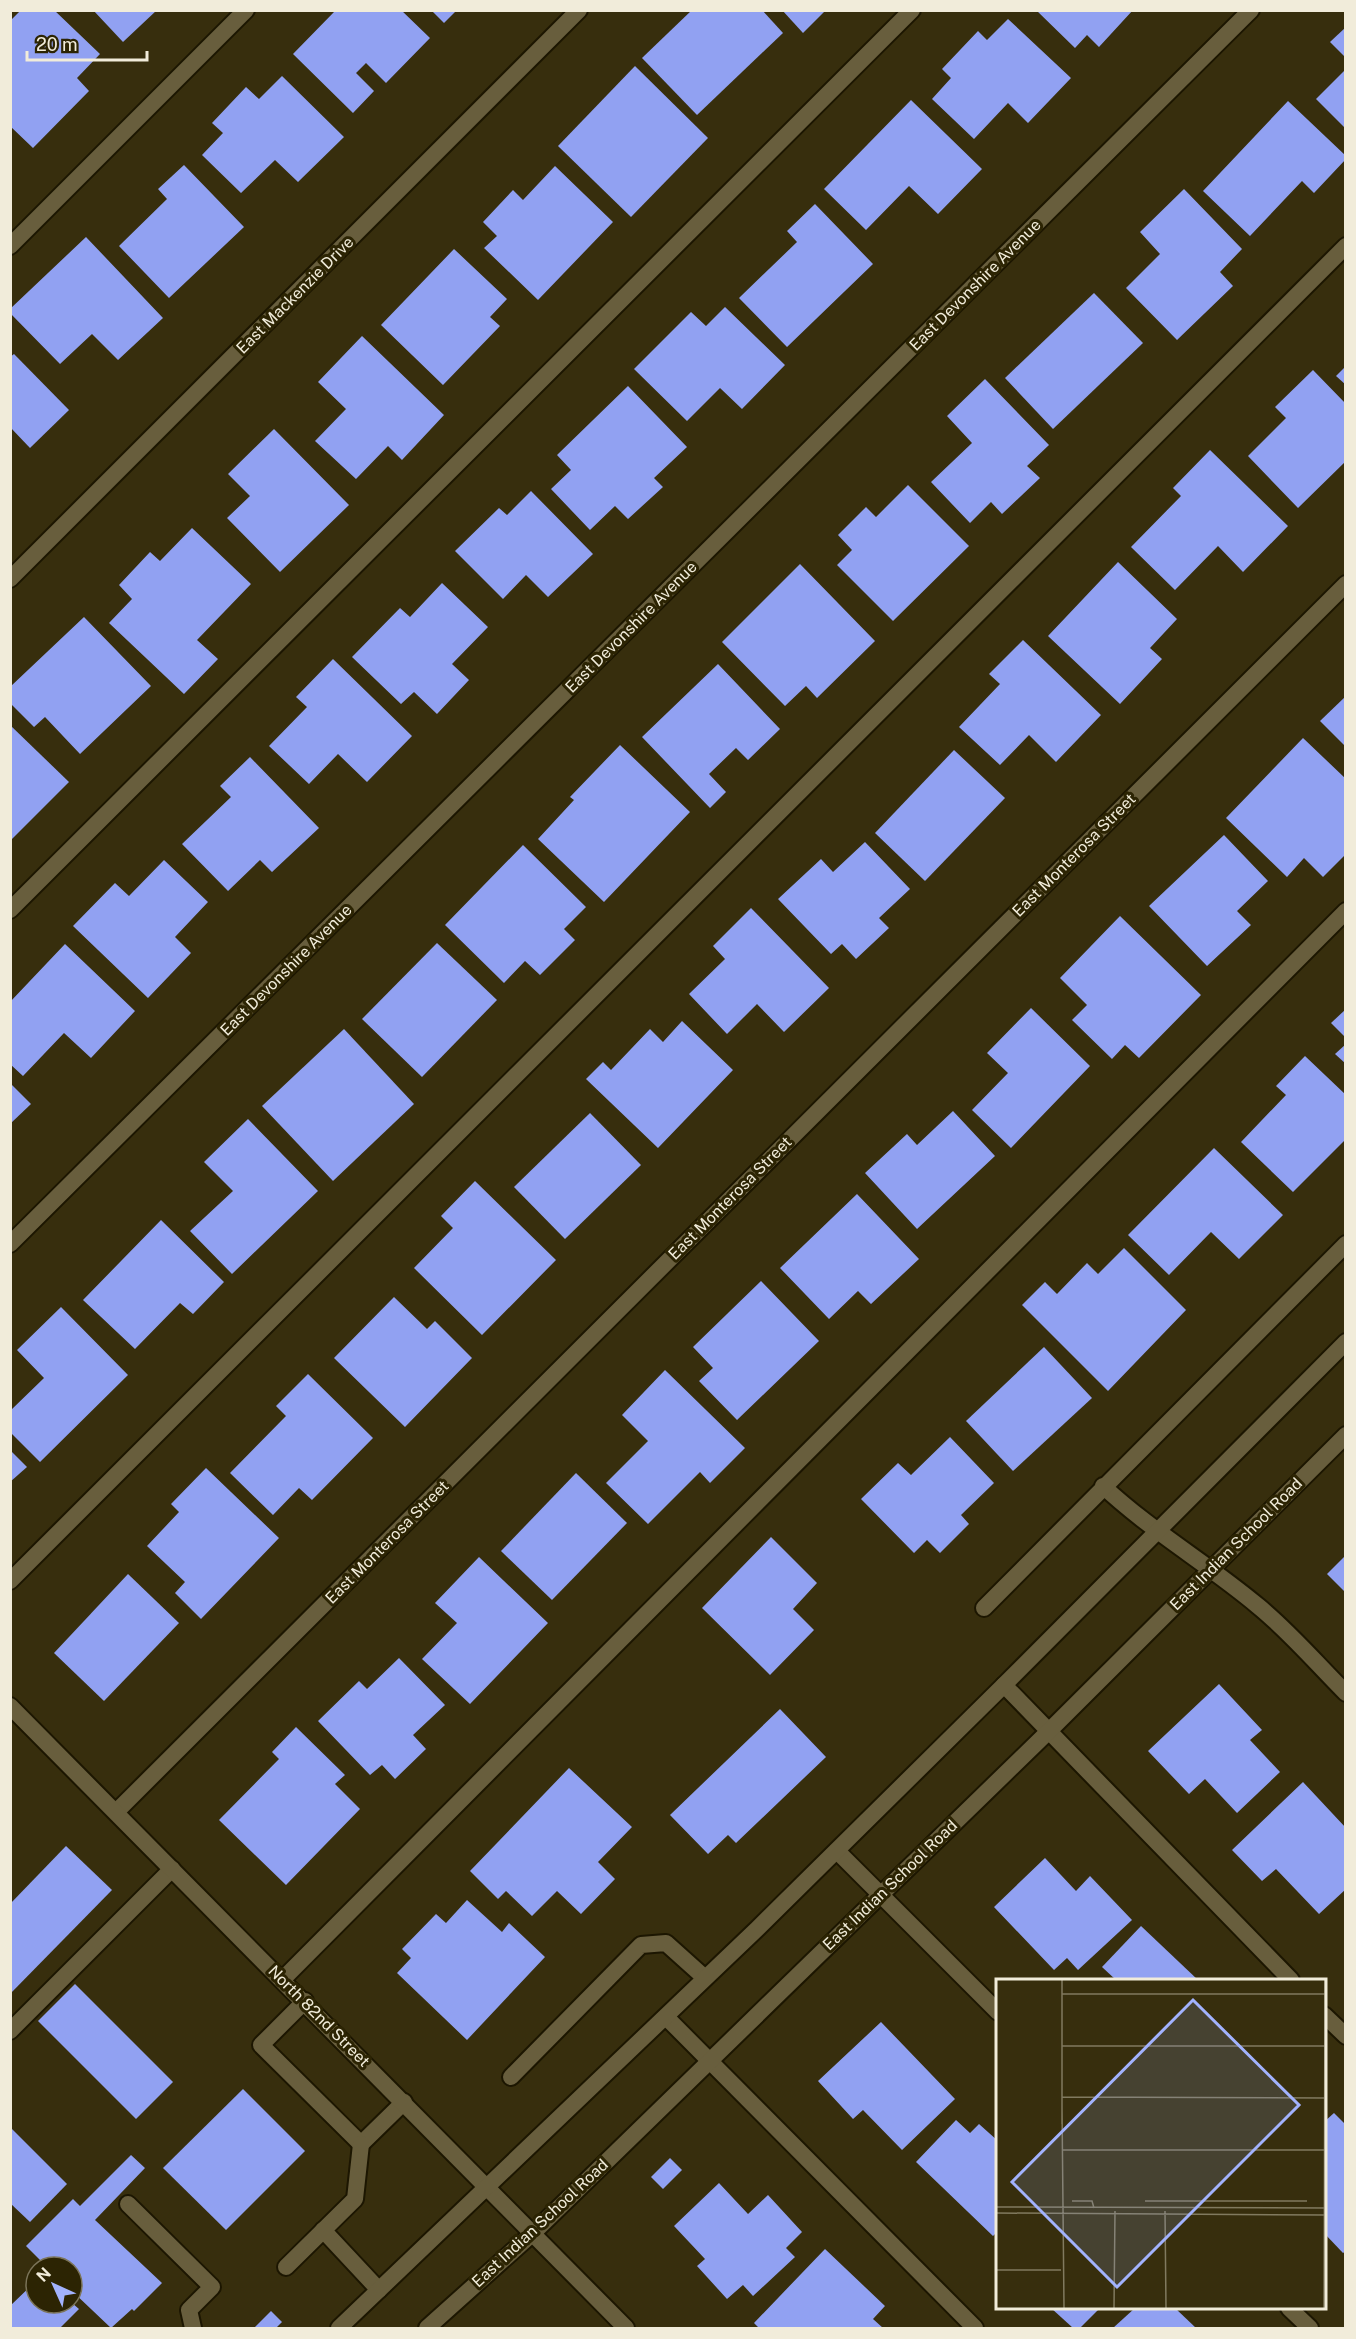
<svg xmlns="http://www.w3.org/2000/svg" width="1356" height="2339" viewBox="0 0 1356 2339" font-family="'Public Sans',sans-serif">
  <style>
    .building { fill: #91a1f2 }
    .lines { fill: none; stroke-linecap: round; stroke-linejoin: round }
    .service-casing { stroke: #1c1601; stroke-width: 20 }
    .minor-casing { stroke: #1c1601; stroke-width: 20 }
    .tertiary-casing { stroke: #1c1601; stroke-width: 20 }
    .secondary-casing { stroke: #1c1601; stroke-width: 20 }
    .service { stroke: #685e3d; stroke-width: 16 }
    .minor { stroke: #685e3d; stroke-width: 16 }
    .tertiary { stroke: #685e3d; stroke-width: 16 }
    .secondary { stroke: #685e3d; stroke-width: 16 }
    .labels { text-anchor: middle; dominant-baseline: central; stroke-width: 6; stroke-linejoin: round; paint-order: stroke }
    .street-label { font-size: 16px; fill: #f1ecda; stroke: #2c2403 }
    .inset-road { fill: none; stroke: #817a5f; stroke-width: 1.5 }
    .view { fill: #a2b2fd; fill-opacity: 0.15; stroke: #a2b2fd; stroke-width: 3 }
    .inset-edge { fill: none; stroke: #f1ecda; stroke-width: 3 }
  </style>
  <rect width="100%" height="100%" fill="#372e0d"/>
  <g class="building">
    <polygon points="21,10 54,10 100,54 77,78 89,91 33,148 10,126 10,21"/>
    <polygon points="93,10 157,10 123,42"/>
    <polygon points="332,10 401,10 430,38 386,83 366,63 356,73 374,91 353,113 293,54 334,12"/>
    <polygon points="431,10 457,10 444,23"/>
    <polygon points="692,10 762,10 783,33 697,115 642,58"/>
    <polygon points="782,10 826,10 803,33"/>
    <polygon points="1036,10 1133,10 1099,47 1087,35 1075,48"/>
    <polygon points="1008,19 1071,78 1028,123 1008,103 974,139 932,99 951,78 942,69 978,31 987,40"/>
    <polygon points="1346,27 1346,58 1330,42"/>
    <polygon points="635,66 708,138 631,217 558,146"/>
    <polygon points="1346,69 1346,129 1316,99"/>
    <polygon points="282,76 344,137 298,182 275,160 241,193 202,155 223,133 212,123 246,87 259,99"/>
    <polygon points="911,100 982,169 938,214 909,186 866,230 824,189"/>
    <polygon points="1288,101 1346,156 1346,159 1314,193 1302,181 1250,236 1203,191"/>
    <polygon points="184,165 244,227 169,298 119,246 167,199 158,189"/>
    <polygon points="555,166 613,222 538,300 484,248 497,236 483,222 513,190 523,200"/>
    <polygon points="1184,189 1242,249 1220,272 1233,286 1177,340 1126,288 1160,254 1140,232"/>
    <polygon points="815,204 873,264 787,347 739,298 797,242 787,231"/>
    <polygon points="86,237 163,318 118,360 92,334 60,364 10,313 10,309"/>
    <polygon points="454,249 507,299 490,317 500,326 443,385 381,325"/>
    <polygon points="1094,293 1143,343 1053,429 1005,378"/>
    <polygon points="725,307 785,365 742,409 720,388 687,421 634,369 691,312 706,326"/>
    <polygon points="362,336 444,415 402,460 388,446 356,479 315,441 346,409 318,382"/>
    <polygon points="14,354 69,410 30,448 10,427 10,357"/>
    <polygon points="1346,366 1346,385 1336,376"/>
    <polygon points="1313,370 1346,404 1346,461 1298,508 1248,456 1286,418 1275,407"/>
    <polygon points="985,379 1049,445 1027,466 1040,478 1002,514 991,502 970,523 931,482 972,443 947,416"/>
    <polygon points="628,386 687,447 654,478 663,487 628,519 615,506 590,530 551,489 571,470 557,455"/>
    <polygon points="274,429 349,505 280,572 227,518 250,496 228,474"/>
    <polygon points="1210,450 1288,526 1243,572 1218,546 1175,590 1131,547 1181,496 1173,488"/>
    <polygon points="908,485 969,546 893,621 837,565 852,550 838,535 866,507 876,517"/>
    <polygon points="531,491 593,554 548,597 526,575 503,599 455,551 499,508 507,515"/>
    <polygon points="192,528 251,584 197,640 218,659 184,694 109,623 132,599 119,585 150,552 160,561"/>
    <polygon points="1118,562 1177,619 1150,648 1162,659 1120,704 1048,636"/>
    <polygon points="800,564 875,641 817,698 806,686 785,706 722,642"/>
    <polygon points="442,583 488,627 452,664 469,680 437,714 414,692 401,704 352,657 400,608 410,617"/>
    <polygon points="84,617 151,686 80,754 45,717 34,727 10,703 10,687"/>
    <polygon points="1023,640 1101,715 1056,762 1029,735 1000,765 959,727 1000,684 989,674"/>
    <polygon points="333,659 412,736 367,782 338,754 309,784 269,746 307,707 296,697"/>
    <polygon points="718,664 780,729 748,760 736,748 709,774 726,792 710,808 642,737"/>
    <polygon points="1346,696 1346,747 1320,721"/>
    <polygon points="10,725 69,782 10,841"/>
    <polygon points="1303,738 1346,779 1346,854 1323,877 1304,858 1287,877 1226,818"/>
    <polygon points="620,745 690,812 604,902 538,839 574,800 570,797"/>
    <polygon points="954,750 1005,798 925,881 875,833"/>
    <polygon points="250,757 319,828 272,872 260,860 228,891 182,844 231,797 220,786"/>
    <polygon points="1224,835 1268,881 1237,911 1251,925 1207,966 1149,906"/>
    <polygon points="865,842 910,889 879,918 889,928 856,959 842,944 831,954 778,899 821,859 833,872"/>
    <polygon points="523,845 586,907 564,929 575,940 540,975 525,961 504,983 445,925"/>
    <polygon points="164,860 208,902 175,937 191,953 148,998 73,926 115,883 129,896"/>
    <polygon points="751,908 829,988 784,1032 757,1004 727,1034 689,994 725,959 713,946"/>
    <polygon points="1120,916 1201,995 1139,1058 1125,1045 1112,1059 1072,1020 1087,1005 1060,978"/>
    <polygon points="437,943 497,1000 422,1077 362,1019"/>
    <polygon points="65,944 135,1011 91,1058 64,1033 23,1076 10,1064 10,1002"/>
    <polygon points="1031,1008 1090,1066 1011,1148 972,1110 1008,1073 987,1053"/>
    <polygon points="1346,1009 1346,1038 1331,1023"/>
    <polygon points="682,1021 733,1070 658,1148 586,1079 603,1062 611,1070 650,1029 663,1042"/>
    <polygon points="344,1029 414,1104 333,1181 262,1106"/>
    <polygon points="1346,1044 1346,1064 1335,1054"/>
    <polygon points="1305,1056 1346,1095 1346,1139 1293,1192 1241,1142 1286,1095 1276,1086"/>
    <polygon points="10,1083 31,1104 10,1124"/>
    <polygon points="953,1111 995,1156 917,1229 865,1173 907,1134 917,1145"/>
    <polygon points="590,1113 641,1165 565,1239 514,1187"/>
    <polygon points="248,1119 318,1191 232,1274 190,1231 233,1191 204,1162"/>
    <polygon points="1214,1148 1283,1215 1239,1259 1211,1232 1169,1275 1128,1235"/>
    <polygon points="475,1181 556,1260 482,1335 414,1268 453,1228 441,1216"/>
    <polygon points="857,1194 919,1259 871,1304 858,1291 829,1319 780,1268"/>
    <polygon points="161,1220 224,1282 193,1314 180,1303 135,1349 83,1300"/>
    <polygon points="1124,1248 1186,1310 1108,1391 1022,1305 1045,1282 1057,1294 1087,1263 1098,1274"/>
    <polygon points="761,1281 819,1341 737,1420 699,1381 713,1368 693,1347"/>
    <polygon points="394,1297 427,1329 435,1321 472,1358 405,1427 334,1358"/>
    <polygon points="61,1307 128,1375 40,1462 10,1432 10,1411 44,1378 17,1350"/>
    <polygon points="1044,1347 1092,1398 1013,1471 966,1421"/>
    <polygon points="665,1370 745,1448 710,1483 700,1472 648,1524 606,1483 648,1441 622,1415"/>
    <polygon points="308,1374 373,1438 312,1500 299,1488 273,1515 230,1473 286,1416 276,1406"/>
    <polygon points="950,1437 994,1483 961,1515 969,1524 940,1553 927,1540 914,1553 861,1499 898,1463 911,1475"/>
    <polygon points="10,1450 27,1467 10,1482"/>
    <polygon points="206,1468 279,1538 201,1619 175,1593 185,1582 147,1546 179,1512 171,1504"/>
    <polygon points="576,1473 627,1523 552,1600 501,1551"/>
    <polygon points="771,1537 817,1583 793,1609 814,1630 770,1675 702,1608"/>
    <polygon points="1346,1555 1346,1593 1327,1574"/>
    <polygon points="479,1557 548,1623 470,1704 422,1659 457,1623 435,1603"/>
    <polygon points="128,1574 179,1623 104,1701 54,1653"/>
    <polygon points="399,1658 445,1705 413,1735 426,1749 395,1779 382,1765 370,1775 318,1721 359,1681 367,1689"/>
    <polygon points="1219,1684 1262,1730 1250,1740 1280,1772 1237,1813 1205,1779 1189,1794 1148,1751"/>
    <polygon points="780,1709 826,1757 736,1843 728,1835 708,1854 670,1815"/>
    <polygon points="296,1727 345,1775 335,1784 360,1809 286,1885 219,1820 279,1759 272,1752"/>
    <polygon points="569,1768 632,1827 598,1862 615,1879 581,1914 557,1891 532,1916 506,1891 498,1899 470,1871"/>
    <polygon points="1303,1782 1346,1828 1346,1889 1319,1914 1276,1869 1262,1881 1232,1850"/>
    <polygon points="66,1846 112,1890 10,1994 10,1904"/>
    <polygon points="1045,1858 1076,1891 1090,1876 1132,1920 1078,1970 1067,1958 1054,1970 994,1907"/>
    <polygon points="467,1900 502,1932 509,1923 545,1957 467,2040 397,1973 411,1958 402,1949 436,1914 446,1923"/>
    <polygon points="1141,1926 1198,1980 1116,1980 1102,1967"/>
    <polygon points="75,1984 173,2082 136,2119 38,2021"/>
    <polygon points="881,2022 955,2099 902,2150 863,2110 853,2119 818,2081"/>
    <polygon points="243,2089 305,2151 226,2230 163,2168"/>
    <polygon points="1334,2113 1346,2125 1346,2251 1343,2253 1324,2233 1324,2122"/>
    <polygon points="956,2120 970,2133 979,2124 998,2141 998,2231 993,2236 916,2162"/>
    <polygon points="10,2127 67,2184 30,2222 10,2203"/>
    <polygon points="131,2155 145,2168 95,2220 162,2283 134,2311 132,2309 111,2328 72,2291 72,2267 47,2267 26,2246 73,2199 80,2206"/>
    <polygon points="670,2158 682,2170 663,2189 651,2177"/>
    <polygon points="719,2183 748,2214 768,2195 802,2232 786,2248 795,2257 753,2296 743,2285 727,2299 697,2266 705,2259 674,2226"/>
    <polygon points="825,2249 885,2306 873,2319 883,2328 759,2328 754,2323"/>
    <polygon points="36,2281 36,2303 72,2303 79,2309 60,2328 10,2328 10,2306"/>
    <polygon points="1051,2308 1100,2308 1080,2328 1073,2328"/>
    <polygon points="1135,2308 1175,2308 1196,2328 1113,2328"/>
    <polygon points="271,2311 282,2322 276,2328 254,2328"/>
  </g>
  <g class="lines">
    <defs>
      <g id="service">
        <polyline points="10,246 246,10"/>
        <polyline points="10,910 912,10"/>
        <polyline points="10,1581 1346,246"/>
        <polyline points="1004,1685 1291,1980"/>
        <polyline points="283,1979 1346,911"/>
        <polyline points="305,2001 261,2045 361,2144 404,2102"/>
        <polyline points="1324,2015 1346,2036"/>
        <polyline points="666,2017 975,2328"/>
        <polyline points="10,2031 172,1869"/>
        <polyline points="128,2204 212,2287 189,2310 193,2328"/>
        <polyline points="323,2230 379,2290"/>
        <polyline points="286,2267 355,2199 361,2144"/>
      </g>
      <g id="minor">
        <polyline points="10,579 579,10"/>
        <polyline points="10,1244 1251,10"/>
        <path d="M 1103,1486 C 1151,1531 1208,1564 1258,1606 C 1290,1632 1317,1664 1346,1693"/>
        <polyline points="984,1608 1346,1244"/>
        <polyline points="116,1812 1346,584"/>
        <polyline points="837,1851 998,2012"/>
        <polyline points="511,2077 641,1945 666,1943 705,1978"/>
        <polyline points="1289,2308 1310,2328"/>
      </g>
      <polyline id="tertiary" points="10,1706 626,2328"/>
      <g id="secondary">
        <polyline points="339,2328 757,1929 1004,1685 1346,1342"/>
        <polyline points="427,2328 533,2233 1049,1731 1346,1435"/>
      </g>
    </defs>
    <use href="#service" class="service-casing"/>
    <use href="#minor" class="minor-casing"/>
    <use href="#tertiary" class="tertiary-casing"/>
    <use href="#secondary" class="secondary-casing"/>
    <use href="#service" class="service"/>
    <use href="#minor" class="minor"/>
    <use href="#tertiary" class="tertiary"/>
    <use href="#secondary" class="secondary"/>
  </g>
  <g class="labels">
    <g class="street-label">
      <text transform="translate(975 285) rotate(-45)">East Devonshire Avenue</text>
      <text transform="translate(295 295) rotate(-45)">East Mackenzie Drive</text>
      <text transform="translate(631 627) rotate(-45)">East Devonshire Avenue</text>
      <text transform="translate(1074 855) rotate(-45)">East Monterosa Street</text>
      <text transform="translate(286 970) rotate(-45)">East Devonshire Avenue</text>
      <text transform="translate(730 1198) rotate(-45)">East Monterosa Street</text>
      <text transform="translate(387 1542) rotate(-45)">East Monterosa Street</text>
      <text transform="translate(1236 1544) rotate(-45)">East Indian School Road</text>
      <text transform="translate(890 1885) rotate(-44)">East Indian School Road</text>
      <text transform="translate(319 2016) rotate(45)">North 82nd Street</text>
      <text transform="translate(540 2223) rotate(-43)">East Indian School Road</text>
    </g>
  </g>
  <g transform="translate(996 1979)">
    <rect width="330" height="330" fill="#372e0d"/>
    <path class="inset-road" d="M 66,15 L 329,15M 66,67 L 329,67M 66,118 L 328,119M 66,128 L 68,329M 66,145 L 66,1M 66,171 L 329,171M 76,222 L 96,222 L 98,229M 149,222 L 311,222M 0,228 L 330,229M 169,232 L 170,329M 0,234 L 330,236M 0,291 L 65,291M 118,329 L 119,232M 328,329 L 329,1"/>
    <path class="view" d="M 197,21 L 303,126 L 121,308 L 16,203 Z"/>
    <rect width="330" height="330" class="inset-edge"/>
  </g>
  <rect width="1356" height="2339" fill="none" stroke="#f1ecda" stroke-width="24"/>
  <g transform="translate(54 2285) rotate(315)"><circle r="28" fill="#2c2403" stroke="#7b7459" stroke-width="1.5"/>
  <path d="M0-4.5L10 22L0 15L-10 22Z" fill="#a2b2fd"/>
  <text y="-9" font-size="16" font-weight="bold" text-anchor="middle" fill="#f1ecda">N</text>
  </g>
  <path d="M27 51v9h120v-9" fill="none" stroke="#f1ecda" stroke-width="3"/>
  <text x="36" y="51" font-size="18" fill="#f1ecda" stroke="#2c2403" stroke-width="4.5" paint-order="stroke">20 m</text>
</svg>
